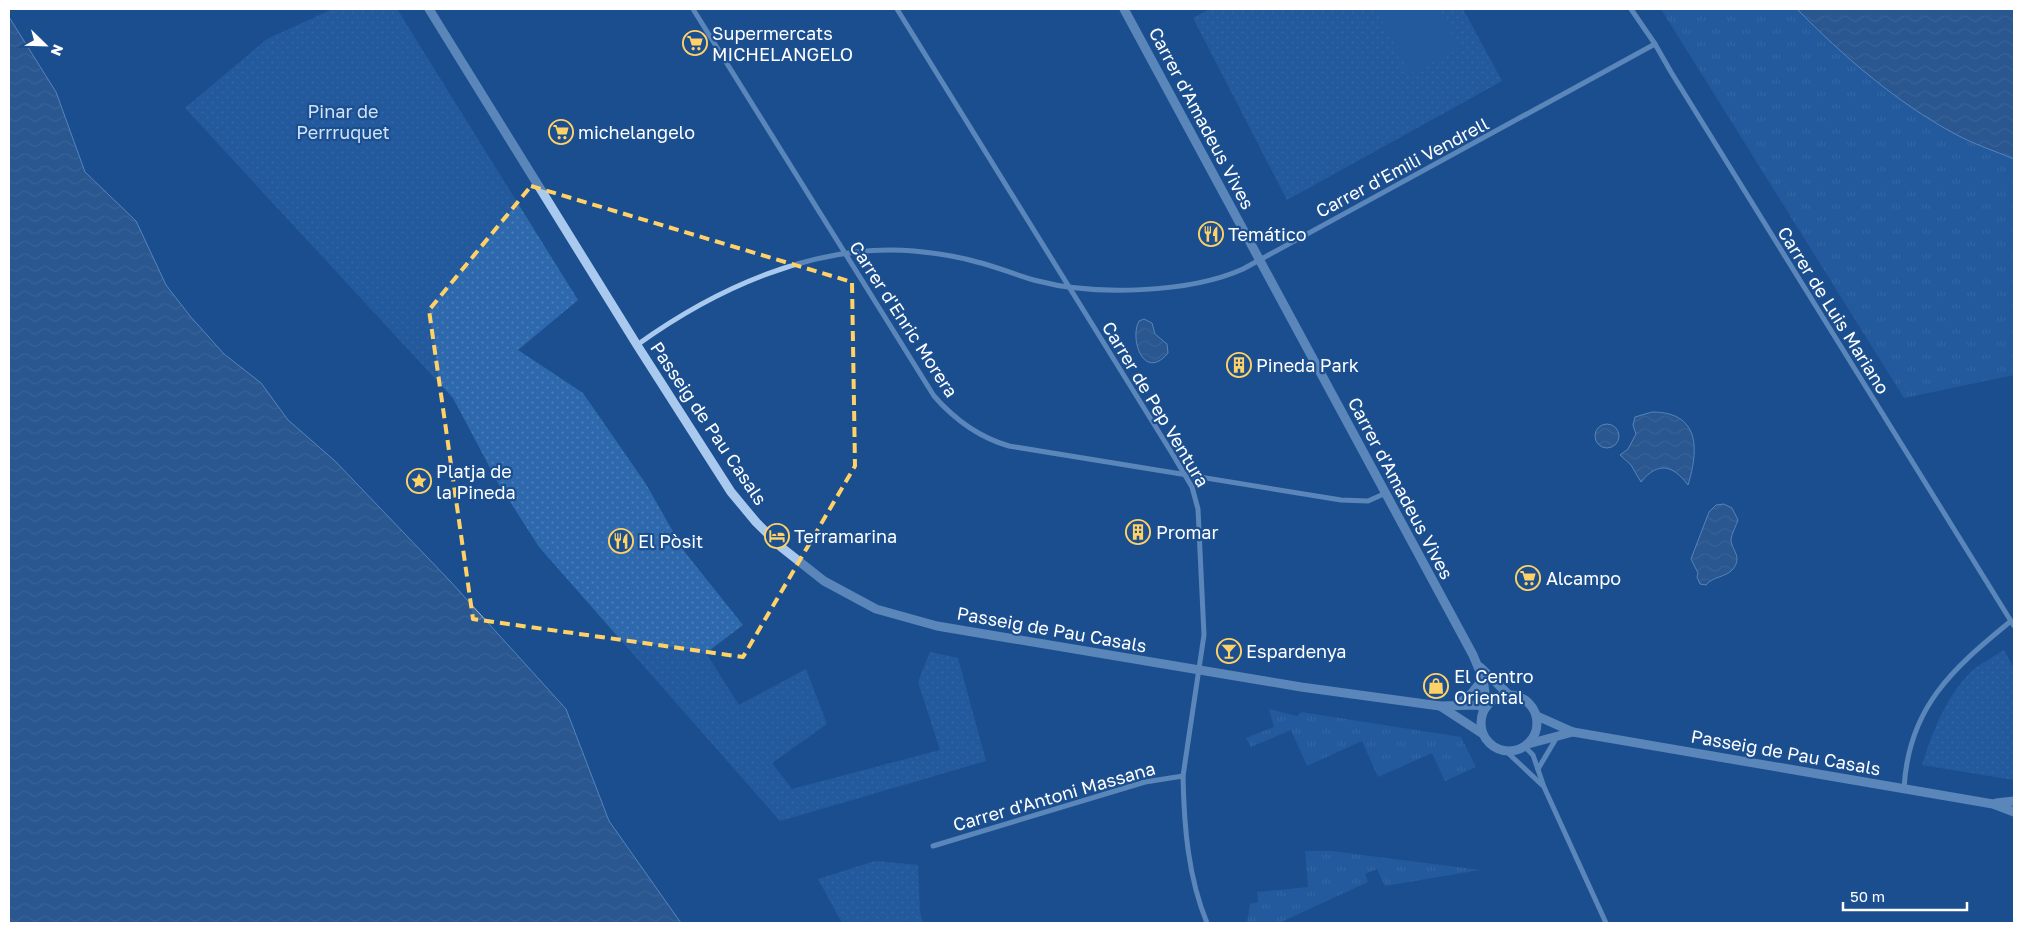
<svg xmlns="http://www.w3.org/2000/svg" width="2023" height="932" viewBox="0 0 2023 932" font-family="'Golos Text',sans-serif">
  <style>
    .grass { fill: url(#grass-tufts) }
    .park { fill: url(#park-dots) }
    .pitch { fill: #2e69ad }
    .water { fill: url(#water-waves); stroke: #9cc4f0 }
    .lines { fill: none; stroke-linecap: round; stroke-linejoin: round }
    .minor { stroke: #a9c9ee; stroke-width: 5 }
    .tertiary { stroke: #a9c9ee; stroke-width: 9 }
    .marked { fill: none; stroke: #ffd166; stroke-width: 4; stroke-dasharray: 10 6; stroke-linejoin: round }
    .labels { text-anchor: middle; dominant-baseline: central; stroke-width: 4.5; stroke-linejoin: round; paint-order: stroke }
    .poi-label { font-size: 18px; fill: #fff; stroke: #1b4f8f; text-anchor: start }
    .park-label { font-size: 18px; fill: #cfe3fa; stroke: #1b4f8f }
    .street-label { font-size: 18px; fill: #fff; stroke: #1b4f8f }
  </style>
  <defs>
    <pattern id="grass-tufts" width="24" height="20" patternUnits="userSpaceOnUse" patternTransform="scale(1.25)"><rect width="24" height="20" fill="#2e69ad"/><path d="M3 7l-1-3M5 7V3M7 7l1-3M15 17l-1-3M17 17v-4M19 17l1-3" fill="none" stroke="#4d80b9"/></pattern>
    <pattern id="park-dots" width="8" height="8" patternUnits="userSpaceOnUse" patternTransform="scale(1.25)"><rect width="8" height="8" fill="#2e69ad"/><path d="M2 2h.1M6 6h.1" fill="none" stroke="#4d80b9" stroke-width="1.8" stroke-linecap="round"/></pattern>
    <pattern id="water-waves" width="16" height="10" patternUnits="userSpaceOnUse" patternTransform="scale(1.25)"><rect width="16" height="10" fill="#3c6290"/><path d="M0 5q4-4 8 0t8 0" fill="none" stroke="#597aa1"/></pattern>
  </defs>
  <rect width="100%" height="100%" fill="#1b4f8f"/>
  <g class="grass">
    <polygon points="1661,9 2014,9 2014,375 1904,398"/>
    <polygon points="1269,709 1297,716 1301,712 1461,737 1476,767 1445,781 1432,753 1378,777 1362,741 1307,766 1291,730 1251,747 1246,738 1274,727"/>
    <polygon points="1305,851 1331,851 1480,870 1385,886 1377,869 1365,874 1368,882 1279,923 1247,923 1250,904 1258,902 1257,892 1308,887"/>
  </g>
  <g class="park">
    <polygon points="333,9 397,9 578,300 518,350 583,393 646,484 684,551 743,625 706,653 739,705 806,669 827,724 772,763 792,789 940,750 918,682 930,652 958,658 986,761 780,821 539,547 498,483 453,398 185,108 267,39"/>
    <polygon points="1210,9 1463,9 1502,81 1287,200 1193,18"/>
    <path d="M 2004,650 L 2014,668 L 2014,780 L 1922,765 C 1933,731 1947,694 1974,669 C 1983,662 1995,656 2004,650 Z"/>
    <polygon points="875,861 918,865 920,912 923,923 842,923 818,879"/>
  </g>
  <polygon class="pitch" points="1375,9 1440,9 1460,47 1410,74"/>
  <g class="water">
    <path d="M 1797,9 L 2014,9 L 2014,159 C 1995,151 1973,144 1955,134 C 1896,102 1843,56 1797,9 Z"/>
    <polygon points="9,17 56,92 85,172 136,221 166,285 190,316 224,354 261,383 288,420 335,461 450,581 566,709 609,821 681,923 9,923"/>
    <path d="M 1144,319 L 1152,323 L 1155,334 L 1167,344 L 1168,353 C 1144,382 1129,339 1139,321 Z"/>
    <path d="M 1652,412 C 1700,412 1699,449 1688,485 C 1673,465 1658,461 1641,482 L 1631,465 L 1620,455 L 1628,449 L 1636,434 L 1633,425 L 1635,417 Z"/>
    <circle cx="1607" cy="436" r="12"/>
    <path d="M 1724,504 L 1732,508 L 1738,520 C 1736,526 1732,533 1731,539 C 1731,550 1743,556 1733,569 C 1725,578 1713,576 1706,585 L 1700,584 L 1697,577 L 1698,573 L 1691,559 L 1709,512 L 1716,505 Z"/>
  </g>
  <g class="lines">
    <g class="minor">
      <path d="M 693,9 L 934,396 C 955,420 978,437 1009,446 L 1341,500 L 1368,501 L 1386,493"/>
      <path d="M 897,9 L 1170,450 L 1192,487 L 1198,509 L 1204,635 L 1183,776 C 1184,826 1188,877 1207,923"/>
      <polyline points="1631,9 1655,44 1671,72 2014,626"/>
      <path d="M 637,345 C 716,288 815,243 914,251 C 935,253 957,256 977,262 C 998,267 1018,276 1038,281 C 1094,296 1190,293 1243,269 L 1655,44"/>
      <polyline points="1525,747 1533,755 1544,787 1606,923"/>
      <polyline points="1507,752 1542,785"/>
      <polyline points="1538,769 1557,737"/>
      <path d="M 1904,789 C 1908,708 1952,669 2011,621"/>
      <polyline points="933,846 1145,782 1183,776"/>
    </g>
    <g class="tertiary">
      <polyline points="429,9 637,345 731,492 756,522 781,547 824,581 876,609 937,626 1301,687 1440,706 1477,705 1485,708"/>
      <polyline points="1124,9 1473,655 1483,679 1487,706"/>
      <polyline points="1480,667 1509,695"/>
      <circle cx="1509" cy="723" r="28"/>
      <polyline points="1457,705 1471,694 1483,679"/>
      <polyline points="1440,706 1483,734"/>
      <polyline points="1537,716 1573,732 1993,804 2014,812"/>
      <polyline points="1528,744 1573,732"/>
      <polyline points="1996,803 2014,801"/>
    </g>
  </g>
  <path d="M0 0H2023V932H0ZM 531,186 L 852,282 L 855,466 L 743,657 L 473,619 L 429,310 Z" fill="#1b4f8f" fill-opacity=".55" fill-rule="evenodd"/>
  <path class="marked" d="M 531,186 L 852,282 L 855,466 L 743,657 L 473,619 L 429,310 Z"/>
  <defs>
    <symbol id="supermarket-ring" viewBox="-11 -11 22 22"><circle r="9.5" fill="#1b4f8f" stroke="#ffd166" stroke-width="1.5"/><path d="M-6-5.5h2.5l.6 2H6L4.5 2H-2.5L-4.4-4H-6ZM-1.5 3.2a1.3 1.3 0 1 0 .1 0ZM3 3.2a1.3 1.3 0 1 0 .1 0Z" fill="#ffd166"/></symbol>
    <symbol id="restaurant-ring" viewBox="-11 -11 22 22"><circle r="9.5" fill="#1b4f8f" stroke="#ffd166" stroke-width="1.5"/><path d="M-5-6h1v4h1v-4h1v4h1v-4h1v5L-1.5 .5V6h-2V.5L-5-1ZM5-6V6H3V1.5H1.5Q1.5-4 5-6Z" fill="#ffd166"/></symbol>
    <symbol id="building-ring" viewBox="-11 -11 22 22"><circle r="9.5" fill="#1b4f8f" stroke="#ffd166" stroke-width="1.5"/><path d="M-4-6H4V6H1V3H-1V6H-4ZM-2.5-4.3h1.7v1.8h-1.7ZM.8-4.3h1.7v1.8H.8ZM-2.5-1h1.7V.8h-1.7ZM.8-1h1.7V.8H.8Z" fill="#ffd166"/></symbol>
    <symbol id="sight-ring" viewBox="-11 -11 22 22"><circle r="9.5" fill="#1b4f8f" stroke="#ffd166" stroke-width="1.5"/><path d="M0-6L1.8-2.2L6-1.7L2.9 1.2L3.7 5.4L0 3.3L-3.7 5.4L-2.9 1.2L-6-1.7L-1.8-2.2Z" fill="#ffd166"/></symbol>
    <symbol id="hotel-ring" viewBox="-11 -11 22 22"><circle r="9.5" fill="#1b4f8f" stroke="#ffd166" stroke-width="1.5"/><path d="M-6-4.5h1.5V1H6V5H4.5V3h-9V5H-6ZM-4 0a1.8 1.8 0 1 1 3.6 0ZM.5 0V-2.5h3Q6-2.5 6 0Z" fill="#ffd166"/></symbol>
    <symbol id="bar-ring" viewBox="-11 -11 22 22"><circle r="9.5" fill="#1b4f8f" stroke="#ffd166" stroke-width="1.5"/><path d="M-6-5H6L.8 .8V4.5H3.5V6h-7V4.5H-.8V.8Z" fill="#ffd166"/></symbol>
    <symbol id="shop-ring" viewBox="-11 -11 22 22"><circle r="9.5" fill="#1b4f8f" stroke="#ffd166" stroke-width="1.5"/><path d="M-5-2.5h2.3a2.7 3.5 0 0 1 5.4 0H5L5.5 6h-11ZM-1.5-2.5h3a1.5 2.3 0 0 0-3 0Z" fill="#ffd166"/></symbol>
  </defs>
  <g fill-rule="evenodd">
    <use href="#supermarket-ring" x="681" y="29" width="28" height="28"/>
    <use href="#supermarket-ring" x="547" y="118" width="28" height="28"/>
    <use href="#restaurant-ring" x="1197" y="220" width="28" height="28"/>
    <use href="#building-ring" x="1225" y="351" width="28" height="28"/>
    <use href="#sight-ring" x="405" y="467" width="28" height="28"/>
    <use href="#building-ring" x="1124" y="518" width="28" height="28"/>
    <use href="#hotel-ring" x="763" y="522" width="28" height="28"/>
    <use href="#restaurant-ring" x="607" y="527" width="28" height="28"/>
    <use href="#supermarket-ring" x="1514" y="564" width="28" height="28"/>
    <use href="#bar-ring" x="1215" y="637" width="28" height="28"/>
    <use href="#shop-ring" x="1422" y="672" width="28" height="28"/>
  </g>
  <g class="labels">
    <g class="poi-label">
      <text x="712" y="33">Supermercats<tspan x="712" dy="21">MICHELANGELO</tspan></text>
      <text x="578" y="132">michelangelo</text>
      <text x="1228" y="234">Temático</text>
      <text x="1256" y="365">Pineda Park</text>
      <text x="436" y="471">Platja de<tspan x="436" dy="21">la Pineda</tspan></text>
      <text x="1156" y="532">Promar</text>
      <text x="794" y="536">Terramarina</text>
      <text x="638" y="541">El Pòsit</text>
      <text x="1546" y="578">Alcampo</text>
      <text x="1246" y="651">Espardenya</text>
      <text x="1454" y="676">El Centro<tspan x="1454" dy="21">Oriental</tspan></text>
    </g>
    <g class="park-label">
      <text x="343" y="111">Pinar de<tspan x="343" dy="21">Perrruquet</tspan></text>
    </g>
    <g class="street-label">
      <text transform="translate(1202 118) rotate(62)">Carrer d'Amadeus Vives</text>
      <text transform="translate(1402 167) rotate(-28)">Carrer d'Emili Vendrell</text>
      <text transform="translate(1834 310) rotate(58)">Carrer de Luis Mariano</text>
      <text transform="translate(904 319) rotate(57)">Carrer d'Enric Morera</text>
      <text transform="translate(1156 404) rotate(59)">Carrer de Pep Ventura</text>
      <text transform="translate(709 423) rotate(56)">Passeig de Pau Casals</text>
      <text transform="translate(1401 488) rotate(62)">Carrer d'Amadeus Vives</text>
      <text transform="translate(1052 629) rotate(10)">Passeig de Pau Casals</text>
      <text transform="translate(1786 752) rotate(10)">Passeig de Pau Casals</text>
      <text transform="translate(1054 796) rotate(-16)">Carrer d'Antoni Massana</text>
    </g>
  </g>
  <rect width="2023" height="932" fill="none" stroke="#ffffff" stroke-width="20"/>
  <g transform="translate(45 45) rotate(113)" stroke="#1b4f8f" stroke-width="4" paint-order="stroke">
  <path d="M0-4L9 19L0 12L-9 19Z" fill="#ffffff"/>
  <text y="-8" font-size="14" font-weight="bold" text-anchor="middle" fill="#ffffff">N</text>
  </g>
  <path d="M1843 902v8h124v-8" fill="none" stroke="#ffffff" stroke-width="2.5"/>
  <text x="1850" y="902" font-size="15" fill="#ffffff" stroke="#1b4f8f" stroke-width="4" paint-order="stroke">50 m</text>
</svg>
